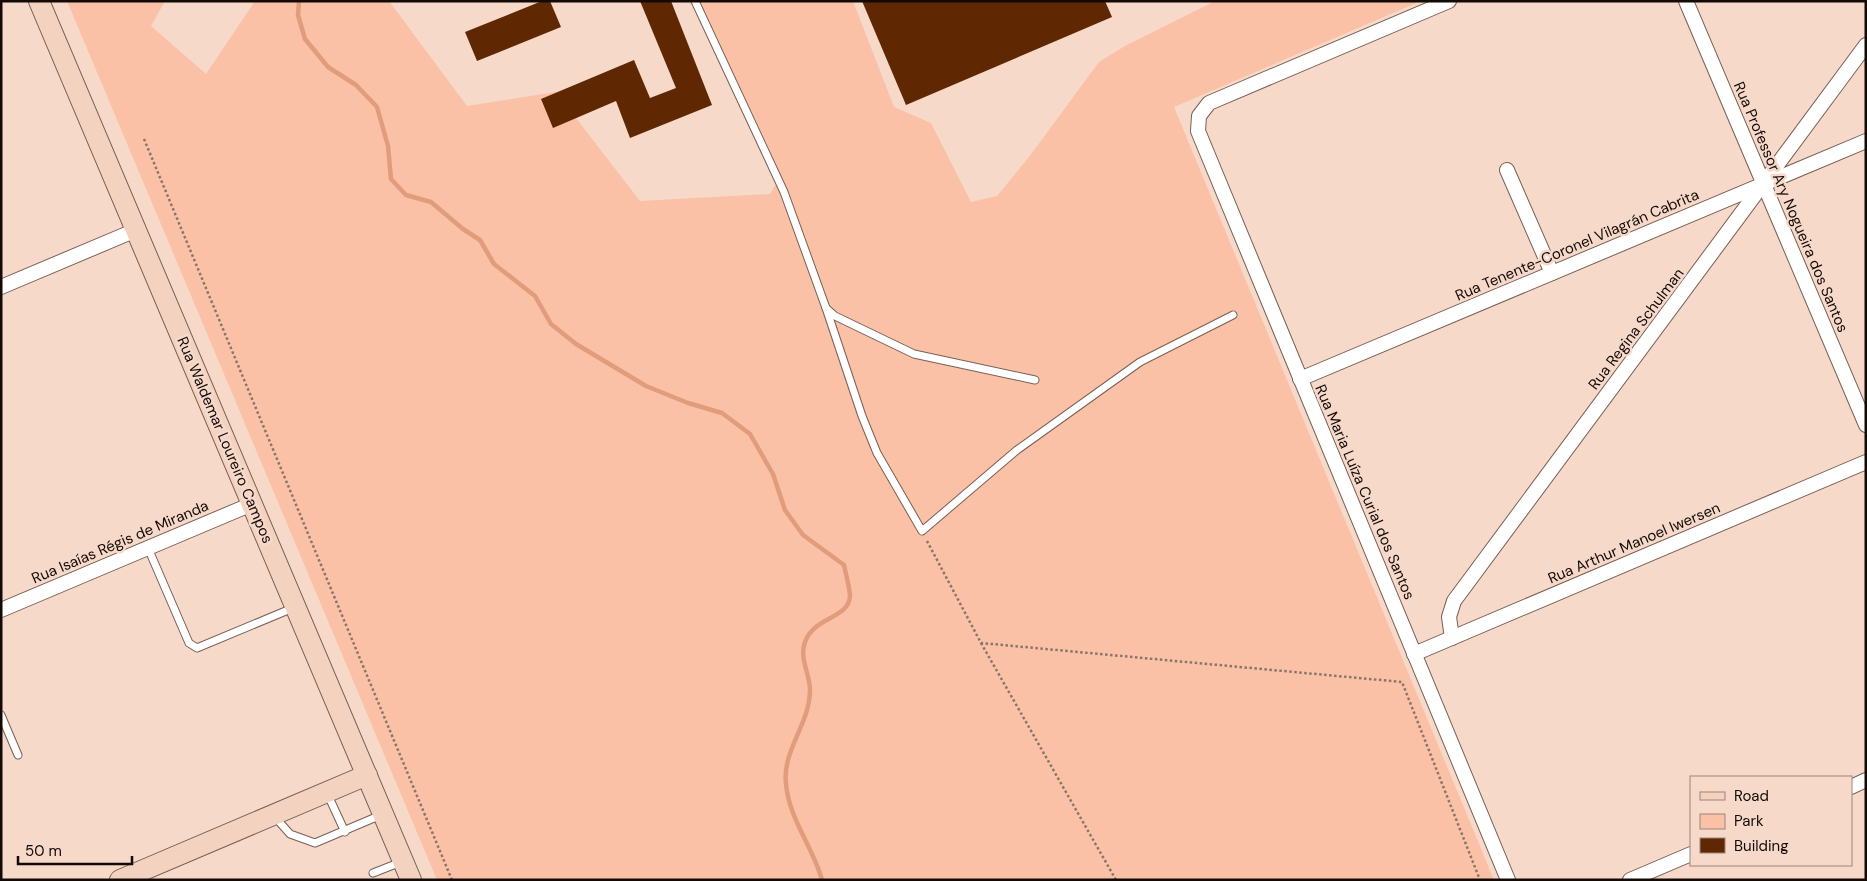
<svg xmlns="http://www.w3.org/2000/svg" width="1867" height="881" viewBox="0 0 1867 881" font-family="'DM Sans',sans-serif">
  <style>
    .green { fill: #fac1a6 }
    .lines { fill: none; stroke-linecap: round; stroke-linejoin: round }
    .stream { stroke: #e19d7b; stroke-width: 4.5 }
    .building { fill: #602703 }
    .service-casing { stroke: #795f53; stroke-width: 9 }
    .minor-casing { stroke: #795f53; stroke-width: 16 }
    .secondary-casing { stroke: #795f53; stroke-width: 22 }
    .path { stroke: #89756c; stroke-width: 2.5; stroke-dasharray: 2.5 2.5; stroke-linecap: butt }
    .service { stroke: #fff; stroke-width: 7 }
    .minor { stroke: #fff; stroke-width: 14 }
    .secondary { stroke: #f3d2c0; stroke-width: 20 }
    .labels { text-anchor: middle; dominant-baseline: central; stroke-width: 5; stroke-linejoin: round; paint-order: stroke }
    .street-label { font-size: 15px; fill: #130a06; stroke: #f7d9ca }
  </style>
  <rect width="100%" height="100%" fill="#f7d9ca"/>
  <polygon class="green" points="67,1 165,1 151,26 206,74 255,1 389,1 467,106 556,92 640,201 770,194 776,184 692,1 853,1 894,107 931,123 971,202 997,196 1029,157 1099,62 1125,46 1215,1 1421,1 1174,107 1494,880 437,880"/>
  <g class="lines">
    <path class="stream" d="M 299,1 L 298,15 L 305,39 L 328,67 L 356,85 L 377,107 L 388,146 L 391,179 L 406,195 L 431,202 L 463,229 L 480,240 L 494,264 L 535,296 L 551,324 L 576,344 L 646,386 L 688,403 L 722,413 L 750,434 L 773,474 L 785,510 L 803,535 L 844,565 C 846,575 849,585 850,595 C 850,619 814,616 805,642 C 799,659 810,674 810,690 C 810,724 782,750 786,784 C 789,819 813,847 822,880"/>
  </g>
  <g class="building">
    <polygon points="542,1 550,1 561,27 477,61 465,32"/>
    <polygon points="640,1 671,1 712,105 630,138 616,101 553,128 541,99 634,60 650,98 676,88"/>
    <polygon points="862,1 1105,1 1112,17 906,105"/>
  </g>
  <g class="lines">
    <defs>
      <g id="service">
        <polyline points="695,1 784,192 826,308 835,316 914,354 1035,380"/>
        <polyline points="826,308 862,416 877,453 922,531 1017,450 1140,362 1233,315"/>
        <polyline points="148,548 189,643 197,648 293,608"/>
        <polyline points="1,715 18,755"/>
        <polyline points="327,793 345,832"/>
        <polyline points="275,817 290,834 315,843 381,815"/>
        <polyline points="373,873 401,862"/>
      </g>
      <g id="minor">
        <polyline points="1449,1 1209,103 1199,116 1198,131 1508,880"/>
        <polyline points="1686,1 1866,425"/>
        <polyline points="1507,170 1552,273"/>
        <polyline points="1,287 136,230"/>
        <polyline points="1300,379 1866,141"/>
        <polyline points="1,610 252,504"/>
        <polyline points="1452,638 1449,617 1454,601 1866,45"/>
        <polyline points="1414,654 1866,462"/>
        <polyline points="1851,787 1866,780"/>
        <polyline points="1630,880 1691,854"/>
      </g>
      <g id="secondary">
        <polyline points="39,1 411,880"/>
        <polyline points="120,880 367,775"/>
      </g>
    </defs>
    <use href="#service" class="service-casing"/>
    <use href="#minor" class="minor-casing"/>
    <use href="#secondary" class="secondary-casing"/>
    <g class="path">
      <polyline points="144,139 452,880"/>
      <polyline points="927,541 981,643 1402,682 1480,880"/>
      <polyline points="981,643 1116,880"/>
    </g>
    <use href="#service" class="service"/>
    <use href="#minor" class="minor"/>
    <use href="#secondary" class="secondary"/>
  </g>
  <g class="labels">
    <g class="street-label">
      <text transform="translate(1791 207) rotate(67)">Rua Professor Ary Nogueira dos Santos</text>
      <text transform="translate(1577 245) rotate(-23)">Rua Tenente-Coronel Vilagrán Cabrita</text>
      <text transform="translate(1636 329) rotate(-53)">Rua Regina Schulman</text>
      <text transform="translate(225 440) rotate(67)">Rua Waldemar Loureiro Campos</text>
      <text transform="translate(1365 492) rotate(67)">Rua Maria Luíza Curial dos Santos</text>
      <text transform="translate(120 542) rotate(-23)">Rua Isaías Régis de Miranda</text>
      <text transform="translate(1634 543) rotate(-23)">Rua Arthur Manoel Iwersen</text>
    </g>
  </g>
  <rect width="1867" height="881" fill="none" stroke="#130a06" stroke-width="5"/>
  <rect x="1690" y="776" width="162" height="90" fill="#f7d9ca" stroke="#9c867c"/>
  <rect x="1700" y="792" width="25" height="8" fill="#f3d2c0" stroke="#9c867c"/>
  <text x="1734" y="801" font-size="15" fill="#130a06">Road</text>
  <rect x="1700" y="814" width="25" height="15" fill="#fac1a6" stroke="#9c867c"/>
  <text x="1734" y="826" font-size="15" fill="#130a06">Park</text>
  <rect x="1700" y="838" width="25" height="15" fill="#602703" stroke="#9c867c"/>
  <text x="1734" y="851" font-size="15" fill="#130a06">Building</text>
  <path d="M18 856v8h114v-8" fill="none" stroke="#130a06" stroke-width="2.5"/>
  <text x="25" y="856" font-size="15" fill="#130a06" stroke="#f7d9ca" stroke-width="4" paint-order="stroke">50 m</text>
</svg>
